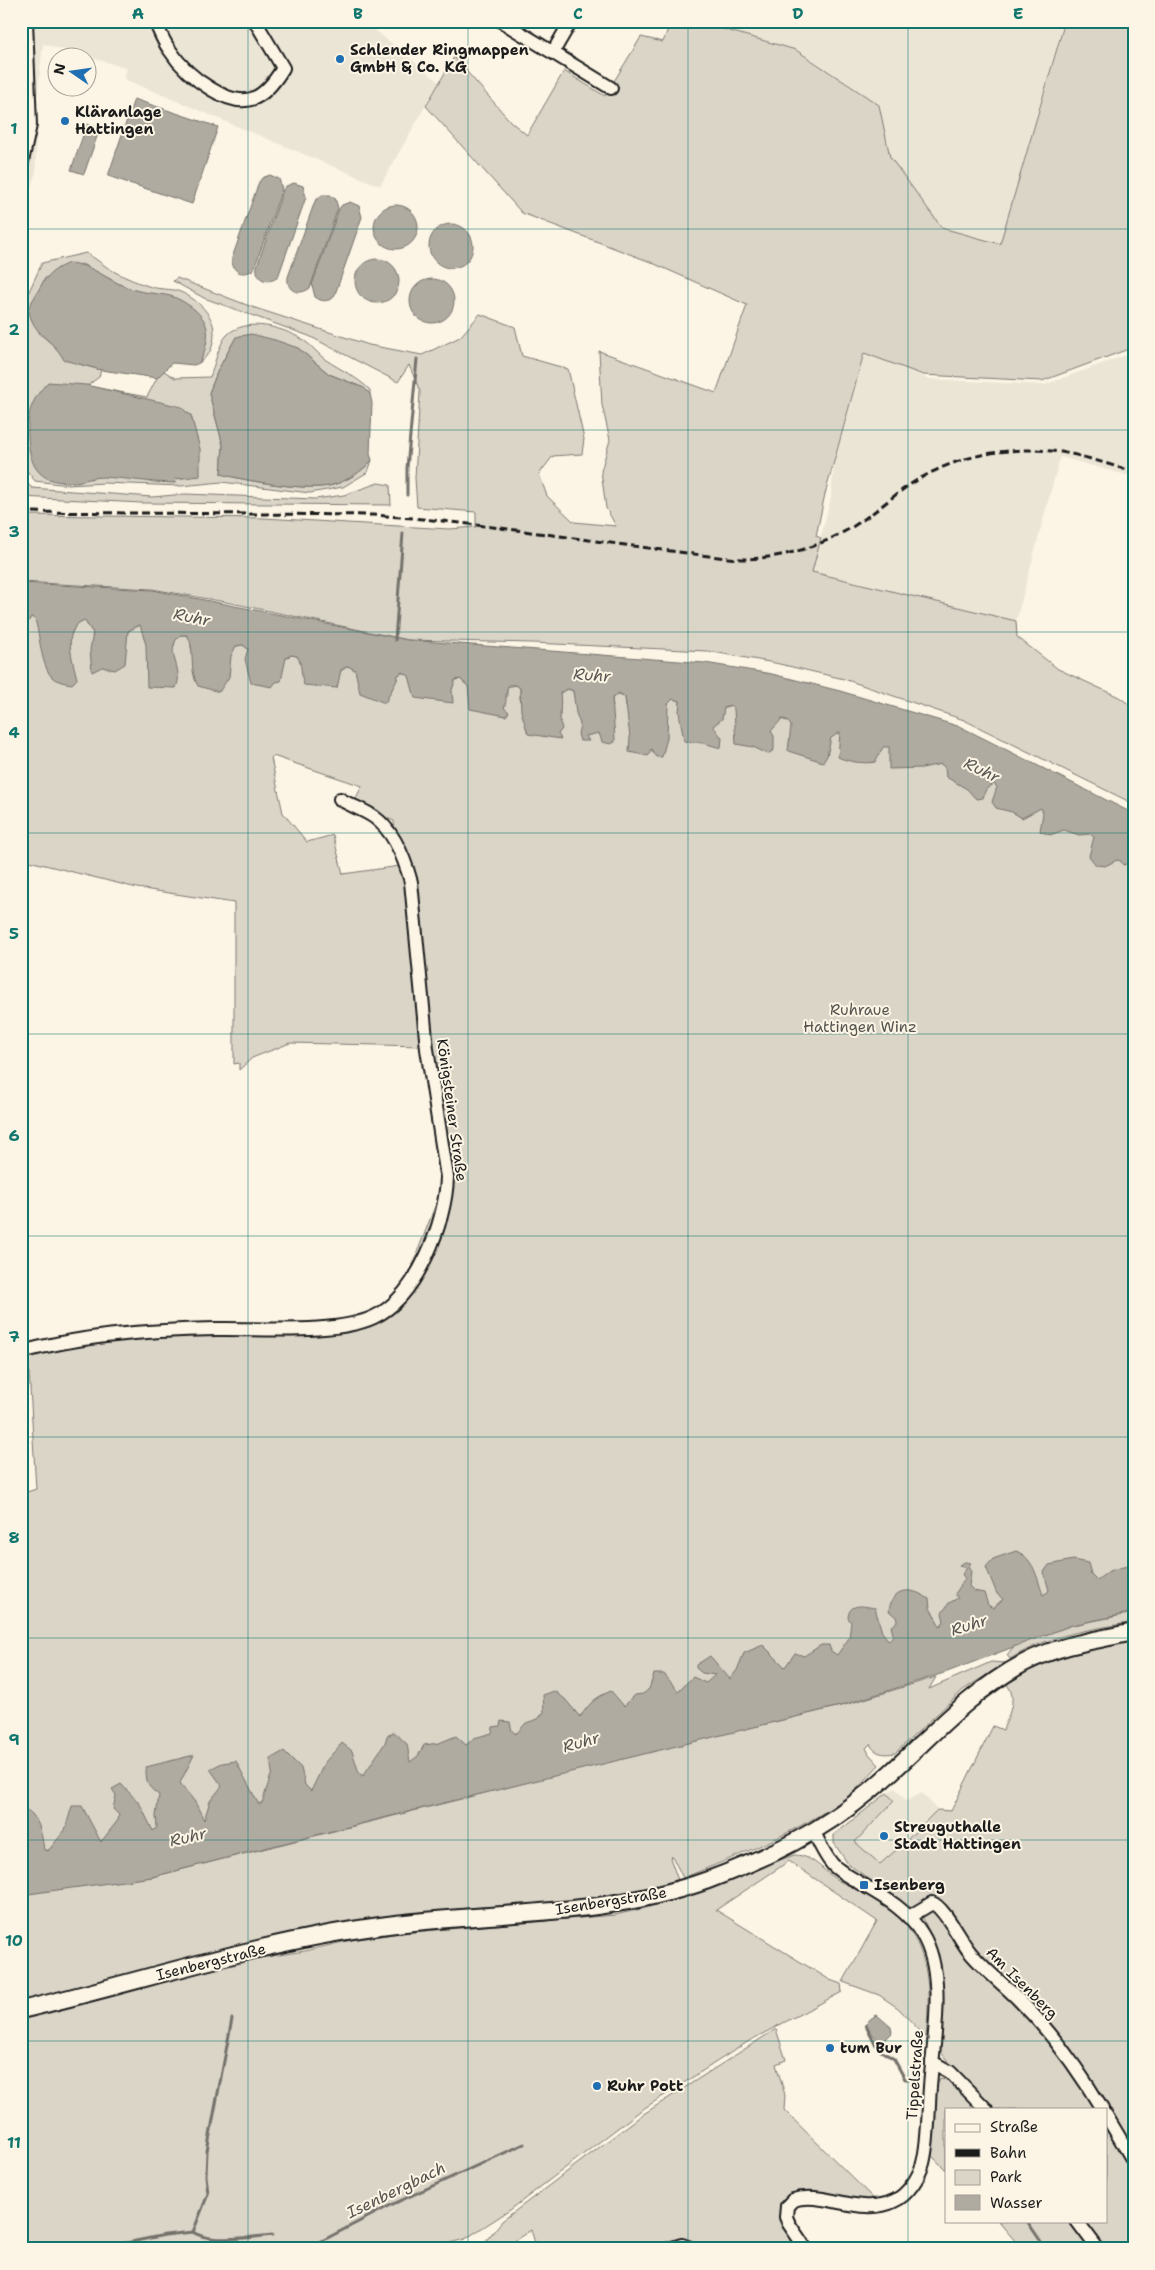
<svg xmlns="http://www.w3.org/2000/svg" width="1155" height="2270" viewBox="0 0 1155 2270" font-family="'Shantell Sans',sans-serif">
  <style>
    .built { fill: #ebe5d6 }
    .green { fill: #dbd5c8; stroke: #7c7872; fill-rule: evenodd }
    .water { fill: #b0aba1; stroke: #75726c }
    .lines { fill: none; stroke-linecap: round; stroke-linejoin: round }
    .stream { stroke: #75726c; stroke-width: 3 }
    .minor-casing { stroke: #1c1c1c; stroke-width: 16 }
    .major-casing { stroke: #1c1c1c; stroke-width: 20 }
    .minor { stroke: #fcf5e5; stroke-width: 12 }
    .major { stroke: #fcf5e5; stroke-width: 16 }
    .rail { stroke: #1c1c1c; stroke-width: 3; stroke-dasharray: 8 4; stroke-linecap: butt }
    .grid { fill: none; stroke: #0f766e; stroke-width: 1; stroke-opacity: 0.55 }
    .poi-dot { fill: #1f6fb2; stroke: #fcf5e5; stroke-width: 2 }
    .labels { text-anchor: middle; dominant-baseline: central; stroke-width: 4; stroke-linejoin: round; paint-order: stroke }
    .poi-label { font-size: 15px; font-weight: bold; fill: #1c1c1c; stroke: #fcf5e5; text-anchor: start }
    .park-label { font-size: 15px; fill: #555450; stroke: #fcf5e5 }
    .street-label { font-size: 15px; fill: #1c1c1c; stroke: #fcf5e5 }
    .water-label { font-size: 16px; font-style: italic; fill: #575551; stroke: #fcf5e5 }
    .neatline { fill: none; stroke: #0f766e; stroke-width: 2 }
    .grid-label { font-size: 16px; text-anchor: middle; font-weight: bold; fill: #0f766e }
  </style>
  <rect width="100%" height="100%" fill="#fcf5e5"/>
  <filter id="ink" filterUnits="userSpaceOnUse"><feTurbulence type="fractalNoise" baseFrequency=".02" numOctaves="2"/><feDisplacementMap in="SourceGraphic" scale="10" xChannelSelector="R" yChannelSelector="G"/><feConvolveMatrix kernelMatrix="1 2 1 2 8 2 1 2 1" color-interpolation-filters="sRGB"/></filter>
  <g filter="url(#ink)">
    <g class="built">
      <polygon points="21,21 364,21 439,82 380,186 124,79 127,68 43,44 35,115 36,172 21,214"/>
      <polygon points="695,21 1064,21 1000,244 941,228 890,157 879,105 797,50"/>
      <polygon points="866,348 927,379 1044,385 1134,352 1134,477 1060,457 1016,621 812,572 831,497 834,464"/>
      <polygon points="895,1788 906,1801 922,1793 937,1809 902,1845 880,1864 855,1842 894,1801 887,1793"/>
    </g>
    <g class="green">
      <polygon points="671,21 695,21 796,50 879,105 890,157 942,228 1000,244 1065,21 1134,21 1134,347 1042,381 923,375 864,353 825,494 816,536 821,538 812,572 1016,621 1017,637 1058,669 1119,697 1134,708 1134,804 964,720 844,679 775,663 707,651 533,643 408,640 231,603 152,589 21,582 21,515 264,518 449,529 476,527 476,512 417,507 415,478 420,391 409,365 398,382 309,336 204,298 173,281 177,278 252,307 369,345 422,355 460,337 480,314 515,327 522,356 568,369 584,439 582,454 553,456 539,474 547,496 574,522 616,526 606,508 601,471 610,440 602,405 599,351 716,393 747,305 648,261 522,213 426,106 454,57 511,122 527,135 564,71 605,96 641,37 663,42"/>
      <path d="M 86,253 C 97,259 105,267 115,272 C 126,278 139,283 151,287 C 158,289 167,289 174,290 C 192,294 215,314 214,333 C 214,346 210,355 199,363 L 202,357 L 172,297 L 140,292 L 125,287 L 82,264 L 45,278 L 38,292 L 39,333 L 60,351 L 65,360 L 101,370 L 99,377 L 87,386 L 147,397 L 157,378 L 164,371 L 175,378 L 210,377 C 214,367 219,343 227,335 C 246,316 287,328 306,342 C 313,347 319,355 326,360 C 341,370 357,377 370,390 L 370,394 L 364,388 L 329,374 L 298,348 L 236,337 L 218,370 L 209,393 L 223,445 L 221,474 C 246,481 310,492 333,485 C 347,481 363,471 372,460 L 368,472 L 343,487 L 310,493 L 222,482 L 181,486 L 104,483 L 68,485 L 35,481 L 24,467 L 21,445 L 21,309 L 42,263 Z"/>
      <polygon points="21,473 25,481 32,488 152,497 185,494 315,499 344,495 378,483 390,485 391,505 142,503 21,497"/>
      <path d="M 31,617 L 35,619 L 39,632 L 71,635 L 76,624 L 84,620 L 93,633 L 92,637 L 126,640 L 128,631 L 140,625 L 174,646 L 175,641 L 180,635 L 187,635 L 191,640 L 191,648 L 233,649 L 236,646 L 243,645 L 248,649 L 247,656 L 286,658 L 291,655 L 297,656 L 301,662 L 341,671 L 348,666 L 355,670 L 397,680 L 397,676 L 402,673 L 406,673 L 452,689 L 455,680 L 460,679 L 468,686 L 507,697 L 507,687 L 516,685 L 520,688 L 520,699 L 560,693 L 568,689 L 573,691 L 576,704 L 613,707 L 612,698 L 619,694 L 625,697 L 626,707 L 667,709 L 668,703 L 673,699 L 680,701 L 680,710 L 724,709 L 730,705 L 734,709 L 788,721 L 829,727 L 932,752 L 1134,841 L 1134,1574 L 853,1652 L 640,1699 L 627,1703 L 624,1706 L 622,1704 L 312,1789 L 310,1791 L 206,1816 L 204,1821 L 202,1817 L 157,1827 L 153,1831 L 151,1828 L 103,1839 L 101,1842 L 100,1840 L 21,1855 L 21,1494 L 36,1489 L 28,1354 L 53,1346 L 368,1320 L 401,1295 L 443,1185 L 423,1046 L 290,1043 L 252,1058 L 239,1070 L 239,1063 L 234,1064 L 234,903 L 137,888 L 21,859 L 21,631 ZM 273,756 L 362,786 L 353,804 L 394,821 L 397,864 L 400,866 L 343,874 L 333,835 L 307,842 L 283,813 L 271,758 Z"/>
      <path d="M 1134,1613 L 1134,1622 C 1087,1630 1051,1634 1010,1659 L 1007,1655 L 1014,1646 L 1072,1625 Z"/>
      <path d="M 1134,1637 L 1134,2155 L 1106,2109 L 980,1961 L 938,1897 L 913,1910 L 848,1864 L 834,1843 L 834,1835 L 887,1793 L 894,1801 L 855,1842 L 880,1864 L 902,1845 L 937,1810 L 951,1811 L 993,1726 L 1003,1730 C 1009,1714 1020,1694 1003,1681 L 1033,1665 L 1069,1652 Z"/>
      <path d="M 991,1662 L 1005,1663 L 963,1690 L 895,1753 C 884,1755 875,1754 870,1744 L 866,1748 L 869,1754 L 879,1765 C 869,1775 859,1789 847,1797 C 797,1833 739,1855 683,1878 L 672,1856 L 670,1858 L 678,1880 L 637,1892 L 582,1901 L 467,1908 L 383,1918 L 21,2003 L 21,1894 L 152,1877 L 611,1761 L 845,1705 L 936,1677 L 929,1689 Z"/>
      <path d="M 794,1855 C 814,1855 823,1872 839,1881 C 851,1887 865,1892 876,1899 C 929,1933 932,1980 926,2037 L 898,2008 L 879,1995 L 843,1982 L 877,1921 L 789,1861 L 716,1910 L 830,1980 L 841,1984 L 842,1992 L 749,2041 L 640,2111 L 510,2210 L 465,2239 L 426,2249 L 21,2249 L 21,2016 L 246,1960 L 305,1951 L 351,1940 L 400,1933 L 615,1915 L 645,1908 Z"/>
      <polygon points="928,1911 936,1911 1047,2035 1098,2109 993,2109 946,2059 937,2046 939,1955 922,1916"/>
      <polygon points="776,2029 786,2060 776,2064 785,2095 784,2110 877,2202 849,2200 814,2191 797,2191 783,2203 803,2249 537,2249 531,2230 517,2239 507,2249 483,2249 485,2242 502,2221 642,2115"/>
      <polygon points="940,2078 951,2080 979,2109 946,2109 946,2170 930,2154 936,2089"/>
      <polygon points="1106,2121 1134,2169 1134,2249 1101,2249 1082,2221 1106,2221"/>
      <polygon points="998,2221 1070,2221 1091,2249 1022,2249"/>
    </g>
    <g class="water">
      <polygon points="134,99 218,127 192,204 108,176"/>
      <polygon points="87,124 100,128 84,174 71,170"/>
      <path d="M 270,175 L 279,179 L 282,189 L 254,269 C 244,277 231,273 232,258 L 259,182 L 262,178 Z"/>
      <path d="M 294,183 L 303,186 L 306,197 L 278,277 C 268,285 255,280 257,266 L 283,190 L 286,186 Z"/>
      <path d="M 322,195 L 330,195 L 335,198 L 338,208 L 310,288 C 300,296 286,292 288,277 L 315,201 Z"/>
      <path d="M 350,202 L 359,206 L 362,217 L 334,297 C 327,302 322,302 315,297 L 312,285 L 339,209 L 342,205 Z"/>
      <circle cx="396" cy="227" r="22"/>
      <circle cx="451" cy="246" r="22"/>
      <circle cx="377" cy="281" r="22"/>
      <path d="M 69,263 C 91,264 106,279 126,287 C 140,293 156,293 171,296 C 183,300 202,312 206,325 C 210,336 205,353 199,363 L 194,365 L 172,363 L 157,378 L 101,370 L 64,360 C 52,337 34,338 28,308 C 43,285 43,273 69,263 Z"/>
      <circle cx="432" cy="301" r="22"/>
      <path d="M 251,334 L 275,340 L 298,348 L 329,374 L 364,388 L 370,394 L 372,403 L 370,454 L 372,460 C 363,471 347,481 333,485 C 310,492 246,481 221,474 L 223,445 L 209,393 L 218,370 L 236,337 Z"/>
      <path d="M 48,382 L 86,385 L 182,407 L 186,412 L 191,415 L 200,449 L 200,476 L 176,479 L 175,483 C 151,483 126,478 102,477 C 93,477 84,481 75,482 C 41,484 30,470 28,437 C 27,413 31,400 48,382 Z"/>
      <path d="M 21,583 L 153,590 L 408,640 L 705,663 L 772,674 L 840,691 L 961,727 L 1134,814 L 1134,862 L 1123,865 L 1121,861 L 1117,860 L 1105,866 L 1096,865 L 1089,856 L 1094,837 L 1090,834 L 1079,835 L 1064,830 L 1050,835 L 1040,831 L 1043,813 L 1041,808 L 1022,818 L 1012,812 L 996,808 L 992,802 L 997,787 L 994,784 L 986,789 L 983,798 L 976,799 L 967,789 L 946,777 L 945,768 L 941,764 L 922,768 L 889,769 L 889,747 L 883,747 L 875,762 C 865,764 848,762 838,757 L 840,732 L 831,738 L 827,756 L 823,762 L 788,751 L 791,726 L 787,720 L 782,719 L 771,731 L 774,736 L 774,750 L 768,754 L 753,747 L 736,744 L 734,709 L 730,705 L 724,708 L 722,719 L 713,726 L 722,738 L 721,748 L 703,743 L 684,741 L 679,712 L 680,701 L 673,699 L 668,704 L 667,738 L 662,757 L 656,757 L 651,749 L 648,756 L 629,752 L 630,737 L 625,697 L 619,693 L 612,698 L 615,739 L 615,742 L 611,744 L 602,742 L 599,733 L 586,736 L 589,741 L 580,741 L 578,734 L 580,724 L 576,713 L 573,691 L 568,689 L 560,693 C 562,705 558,718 562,729 L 558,734 L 561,739 L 528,734 L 521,711 L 520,688 L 516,685 L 509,685 C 504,691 508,700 504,708 L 509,712 L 506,716 L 470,709 L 468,686 L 460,679 L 455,680 L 452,690 L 453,703 L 415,698 L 409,676 L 402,672 L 397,676 L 397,680 L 385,703 L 360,693 L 355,670 L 348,666 L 341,670 L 337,688 L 304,685 C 300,675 303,665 297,656 L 291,655 L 286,658 L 281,681 L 276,682 L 272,687 L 251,683 L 245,659 L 248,649 L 243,645 L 236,646 L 231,656 L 229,677 L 219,692 L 198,686 C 188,669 196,647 187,635 L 180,635 C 166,650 178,661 178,676 C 179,680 177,685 176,688 L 147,687 L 146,645 L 140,625 L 128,631 L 125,664 L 115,670 L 102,667 L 92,672 L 90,650 L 93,633 L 84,620 C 61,630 73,660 77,679 L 72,684 C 66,683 58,682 53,678 C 41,668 40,635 35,619 L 31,617 L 21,634 Z"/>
      <path d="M 1016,1551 C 1034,1558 1037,1578 1043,1595 L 1049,1591 L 1044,1572 L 1049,1565 L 1073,1560 L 1088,1563 L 1091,1574 L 1097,1580 L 1109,1571 L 1134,1564 L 1134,1612 L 1072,1625 L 947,1672 L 840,1706 L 391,1816 L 152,1877 L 21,1895 L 21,1808 C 39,1811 42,1836 44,1850 L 48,1851 L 65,1830 L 72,1806 L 82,1806 L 101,1842 L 118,1820 L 119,1815 L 113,1809 L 116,1795 L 112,1789 L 121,1784 L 140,1804 L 153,1831 L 157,1827 L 156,1816 L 159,1795 C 147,1787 146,1782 146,1767 L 194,1755 L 180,1783 L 195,1802 L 204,1820 L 210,1801 L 222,1786 L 210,1769 L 222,1763 L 236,1761 L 259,1805 L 262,1803 L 272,1772 L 270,1759 L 284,1751 L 301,1768 L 305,1785 L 311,1791 L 325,1762 L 342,1743 L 352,1751 L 359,1773 L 363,1776 L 385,1743 L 387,1736 L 394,1732 L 407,1744 L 410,1762 L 418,1756 L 424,1745 L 439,1743 L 456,1736 L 466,1745 L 474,1738 L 492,1733 L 493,1727 L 500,1726 L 501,1721 L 510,1722 L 512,1731 L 516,1734 L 526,1723 L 538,1719 L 544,1712 L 543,1695 L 554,1691 L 565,1699 L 580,1717 C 590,1703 594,1698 611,1691 L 624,1706 L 635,1695 L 643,1694 L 649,1689 L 654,1674 L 664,1674 L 678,1691 L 693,1677 L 706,1683 L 715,1675 L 702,1673 L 696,1668 L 696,1665 L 710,1656 L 730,1679 L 737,1670 L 744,1653 L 763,1645 L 785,1667 L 795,1653 L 804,1656 L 821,1645 L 829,1645 L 831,1651 L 837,1655 L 849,1638 L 851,1622 L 848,1618 C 849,1602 863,1606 875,1608 L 882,1632 L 889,1641 L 893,1635 L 891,1626 L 894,1625 L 897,1621 L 896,1617 L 889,1611 C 892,1586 912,1587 929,1599 L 930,1608 L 940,1626 L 944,1621 L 942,1613 L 949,1603 L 958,1598 L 955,1594 L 965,1579 L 962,1574 L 967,1568 L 959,1565 L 965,1562 L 971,1563 L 968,1567 L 971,1571 L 969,1586 L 974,1591 L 984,1593 L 988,1605 L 993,1608 L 1003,1599 L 997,1594 L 986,1567 L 993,1559 Z"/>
      <path d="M 877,2015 L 891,2027 L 892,2033 L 884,2041 L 881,2039 L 878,2041 C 871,2030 858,2024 877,2015 Z"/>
    </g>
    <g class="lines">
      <g class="stream">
        <polyline points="407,495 407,468 417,359"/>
        <polyline points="395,640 403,533"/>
        <polyline points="866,2025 876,2045"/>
        <polyline points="881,2051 894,2059 905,2079 917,2079"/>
        <polyline points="1027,2221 1046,2249"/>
        <path d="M 193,2232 C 210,2244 252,2237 272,2235"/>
        <polyline points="97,2249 165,2235 193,2232 208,2194 206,2176 207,2151 232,2019"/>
        <polyline points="168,2249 188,2245 208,2249"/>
        <polyline points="276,2249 312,2246 391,2205 524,2144"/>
      </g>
      <defs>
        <g id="minor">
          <path d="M 155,21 C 159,30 163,41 169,49 C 180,66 194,79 211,89 C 245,110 263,101 283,68 L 255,21"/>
          <polyline points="501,21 611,88"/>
          <polyline points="553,52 571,21"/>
          <polyline points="21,166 30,125 26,21"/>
          <path d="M 21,1352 C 84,1335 151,1330 216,1329 C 260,1328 336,1335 374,1317 C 417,1297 446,1222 447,1177 L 427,1049 L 411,882 C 405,860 394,831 374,817 C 364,810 351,806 340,799"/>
          <path d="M 909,1917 L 932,1903 C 944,1907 960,1940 969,1951 C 984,1970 1004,1984 1021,2002 C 1053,2034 1079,2070 1102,2109"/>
          <polyline points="932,2062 950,2072 986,2109"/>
          <polyline points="1106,2115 1134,2162"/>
          <polyline points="1077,2221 1098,2249"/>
          <polyline points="669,2249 682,2245 693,2249"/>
          <path d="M 806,2249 L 789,2224 L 786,2217 L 787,2206 L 793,2200 C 823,2190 861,2217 894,2201 C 908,2195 919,2177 923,2163 C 929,2139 928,2112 930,2087 C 933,2042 947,1974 922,1934 C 907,1909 882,1896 858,1882 C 850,1877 840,1872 833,1865 C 825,1856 819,1843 814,1832"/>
        </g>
        <path id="major" d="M 21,2010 C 140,1982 258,1942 380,1926 C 489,1911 603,1918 708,1880 C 767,1858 823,1831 871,1790 C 922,1747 964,1695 1024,1663 C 1058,1645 1096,1640 1134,1632"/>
      </defs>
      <use href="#minor" class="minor-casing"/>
      <use href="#major" class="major-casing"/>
      <use href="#minor" class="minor"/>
      <use href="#major" class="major"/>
      <path class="rail" d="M 21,512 L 372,515 C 454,520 536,533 618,544 C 648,548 678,552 709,556 C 720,557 733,559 745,559 C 788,558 832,543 867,517 C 880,508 892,497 905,488 C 951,456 1006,445 1061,452 C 1085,456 1110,465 1134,472"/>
    </g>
  </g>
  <path class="grid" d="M 248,21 L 248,2249M 468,21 L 468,2249M 688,21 L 688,2249M 908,21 L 908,2249M 21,229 L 1134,229M 21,430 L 1134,430M 21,632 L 1134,632M 21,833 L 1134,833M 21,1034 L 1134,1034M 21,1236 L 1134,1236M 21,1437 L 1134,1437M 21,1638 L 1134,1638M 21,1840 L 1134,1840M 21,2041 L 1134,2041"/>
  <g class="poi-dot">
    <circle cx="340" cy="59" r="5"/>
    <circle cx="65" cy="121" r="5"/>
    <circle cx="884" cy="1836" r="5"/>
    <rect x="859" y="1880" width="10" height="10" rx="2.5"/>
    <circle cx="830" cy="2048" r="5"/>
    <circle cx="597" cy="2086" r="5"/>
  </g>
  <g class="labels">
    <g class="poi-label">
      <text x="350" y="50">Schlender Ringmappen<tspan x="350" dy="17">GmbH &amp; Co. KG</tspan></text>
      <text x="75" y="112">Kläranlage<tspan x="75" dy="17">Hattingen</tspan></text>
      <text x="894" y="1827">Streuguthalle<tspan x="894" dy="17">Stadt Hattingen</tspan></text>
      <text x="874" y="1885">Isenberg</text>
      <text x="840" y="2048">tum Bur</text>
      <text x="607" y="2086">Ruhr Pott</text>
    </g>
    <g class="park-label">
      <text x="860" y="1010">Ruhraue<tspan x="860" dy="17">Hattingen Winz</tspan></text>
    </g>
    <g class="street-label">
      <text transform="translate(452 1110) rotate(82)">Königsteiner Straße</text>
      <text transform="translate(611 1901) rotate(-9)">Isenbergstraße</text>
      <text transform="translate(211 1962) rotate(-14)">Isenbergstraße</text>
      <text transform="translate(1022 1983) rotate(45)">Am Isenberg</text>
      <text transform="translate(915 2075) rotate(-86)">Tippelstraße</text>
    </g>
    <g class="water-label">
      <text transform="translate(192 617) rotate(11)">Ruhr</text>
      <text transform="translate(592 675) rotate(4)">Ruhr</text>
      <text transform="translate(982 770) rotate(26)">Ruhr</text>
      <text transform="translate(969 1625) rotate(-17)">Ruhr</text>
      <text transform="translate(581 1742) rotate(-16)">Ruhr</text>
      <text transform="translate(188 1837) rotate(-13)">Ruhr</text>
      <text transform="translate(396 2190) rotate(-26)">Isenbergbach</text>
    </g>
  </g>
  <rect width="1155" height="2270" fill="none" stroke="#fcf5e5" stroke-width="55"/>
  <rect x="945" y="2108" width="162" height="115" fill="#fcf5e5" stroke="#a29e95"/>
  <rect x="955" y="2124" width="25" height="8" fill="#fcf5e5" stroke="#a29e95"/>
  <text x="990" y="2132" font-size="15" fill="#1c1c1c">Straße</text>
  <rect x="955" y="2149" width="25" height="8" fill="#1c1c1c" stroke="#a29e95"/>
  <text x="990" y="2158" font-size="15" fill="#1c1c1c">Bahn</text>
  <rect x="955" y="2170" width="25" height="15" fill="#dbd5c8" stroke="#a29e95"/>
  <text x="990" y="2182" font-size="15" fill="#1c1c1c">Park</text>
  <rect x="955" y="2195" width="25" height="15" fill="#b0aba1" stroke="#a29e95"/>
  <text x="990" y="2208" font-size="15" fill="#1c1c1c">Wasser</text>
  <g transform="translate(72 72) rotate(283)"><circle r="24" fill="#fcf5e5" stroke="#a29e95"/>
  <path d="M0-4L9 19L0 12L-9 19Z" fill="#1f6fb2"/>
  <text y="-8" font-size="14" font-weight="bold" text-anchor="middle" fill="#1c1c1c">N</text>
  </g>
  <rect x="28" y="28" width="1100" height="2214" class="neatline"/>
  <g class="grid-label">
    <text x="138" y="19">A</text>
    <text x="358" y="19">B</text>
    <text x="578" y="19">C</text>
    <text x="798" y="19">D</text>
    <text x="1018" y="19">E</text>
    <text x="14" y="134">1</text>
    <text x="14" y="335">2</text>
    <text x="14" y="537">3</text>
    <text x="14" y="738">4</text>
    <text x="14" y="939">5</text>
    <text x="14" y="1141">6</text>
    <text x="14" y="1342">7</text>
    <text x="14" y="1543">8</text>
    <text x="14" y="1745">9</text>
    <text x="14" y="1946">10</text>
    <text x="14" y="2148">11</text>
  </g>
</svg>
